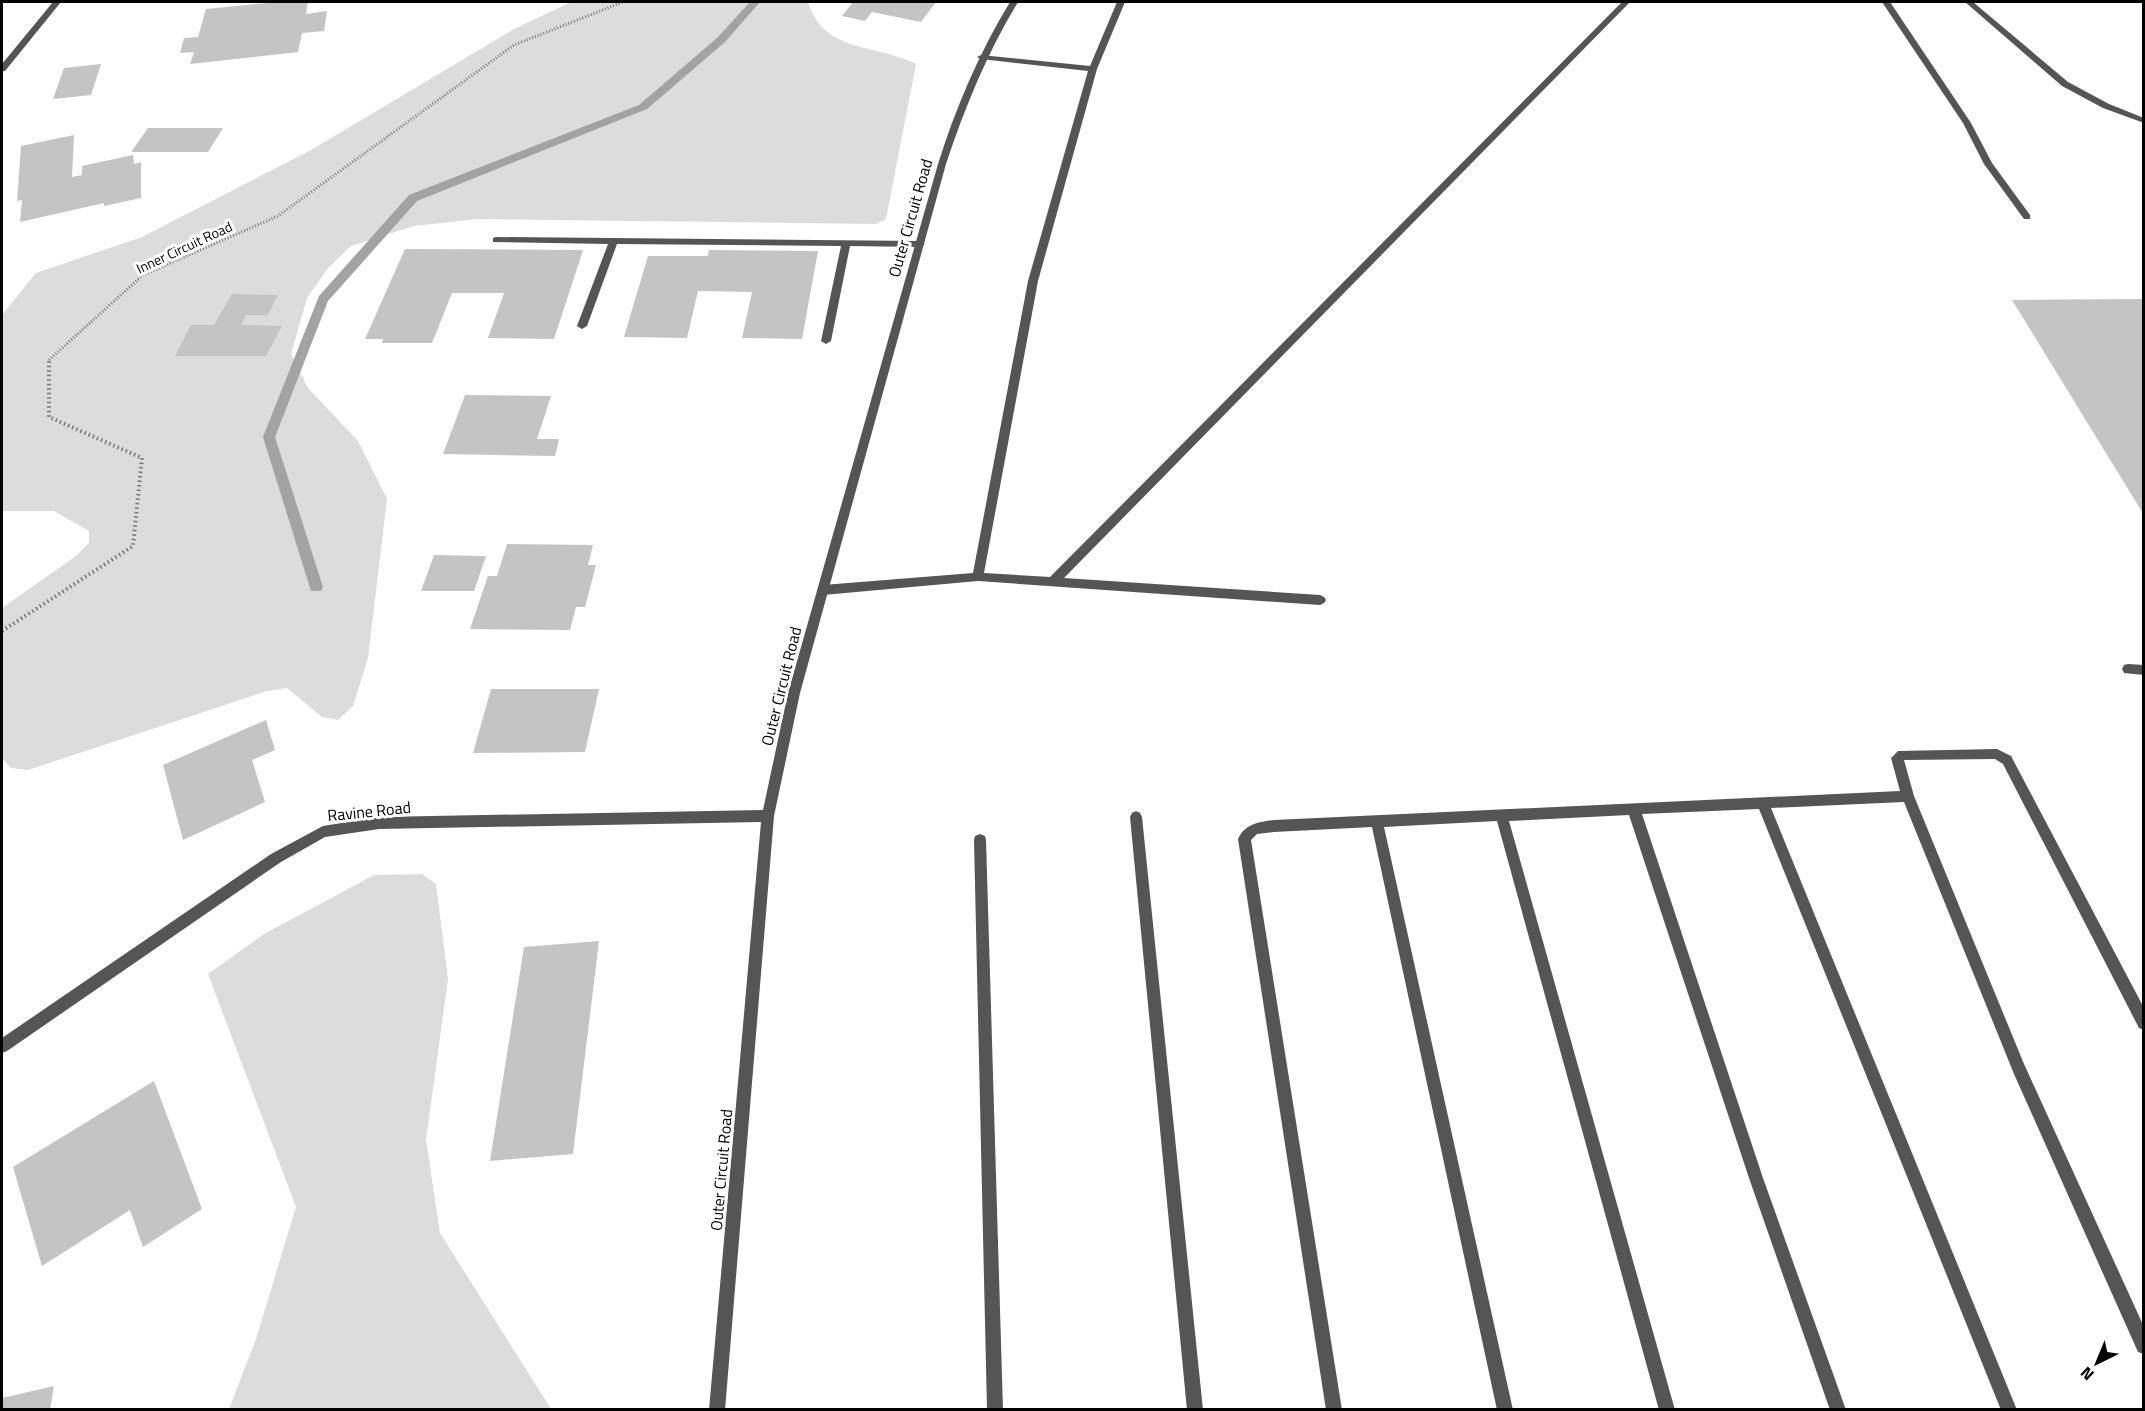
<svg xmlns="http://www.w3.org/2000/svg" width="2145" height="1411" viewBox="0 0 2145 1411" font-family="'Titillium Web',sans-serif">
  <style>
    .green { fill: #dcdcdc }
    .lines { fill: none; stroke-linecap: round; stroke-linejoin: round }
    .stream { fill: #a3a3a3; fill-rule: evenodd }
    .building { fill: #c4c4c4 }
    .path-far1 { stroke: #777; stroke-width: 3; stroke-dasharray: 1 2; stroke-linecap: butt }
    .path { stroke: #777; stroke-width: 4; stroke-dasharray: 1.5 3; stroke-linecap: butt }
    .service { fill: #555; fill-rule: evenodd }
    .minor { fill: #555; fill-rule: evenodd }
    .labels { text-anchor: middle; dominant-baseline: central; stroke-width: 6; stroke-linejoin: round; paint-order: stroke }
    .far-street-label { font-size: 14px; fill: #000; stroke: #fff }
    .street-label { font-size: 16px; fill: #000; stroke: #fff }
  </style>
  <rect width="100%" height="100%" fill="#fff"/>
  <g class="green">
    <path d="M 571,2 L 808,2 C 824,54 875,43 916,64 L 886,219 L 876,224 L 477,219 L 414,226 L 351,246 L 328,268 L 307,298 L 291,354 L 308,388 L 358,441 L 387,499 L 368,658 L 353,706 L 338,720 L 322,717 L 287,688 L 267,691 L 28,770 L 11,768 L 2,758 L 2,608 L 76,556 L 89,543 L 89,531 L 54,511 L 2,511 L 2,315 L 36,273 L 142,237 L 311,150 L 514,29 Z"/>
    <polygon points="422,874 436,884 448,979 426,1140 440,1233 551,1409 229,1409 256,1339 296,1207 208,974 264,934 374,875"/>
  </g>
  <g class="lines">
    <polygon class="stream" points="750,2 760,2 725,42 647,109 417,201 328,301 275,437 323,587 321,591 311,591 263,437 319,296 409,195 639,105 717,38"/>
  </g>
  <g class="building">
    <polygon points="277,2 308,2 306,14 327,11 324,31 302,33 298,52 190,64 194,52 180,53 184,38 198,37 206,9"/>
    <polygon points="853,2 936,2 921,22 872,12 865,21 842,16"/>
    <polygon points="101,64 91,95 53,99 64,68"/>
    <polygon points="148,128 223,128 208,152 131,152"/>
    <polygon points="74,135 72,177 82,175 82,166 133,155 134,164 141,162 141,198 104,206 104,203 20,222 22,200 17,201 21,146"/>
    <polygon points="405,249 583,250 554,339 488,338 504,293 452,293 432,343 382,343 383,339 365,339"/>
    <polygon points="709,250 818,251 802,339 742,338 752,292 698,291 687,338 624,337 648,256 708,256"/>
    <polygon points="232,294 278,295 268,315 246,315 241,325 282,326 266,356 175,356 191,325 214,325"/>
    <polygon points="2144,299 2144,515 2012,300"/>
    <polygon points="465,395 551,396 537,439 559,439 555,456 443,454"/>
    <polygon points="507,544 593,545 588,565 596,565 585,607 576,607 570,630 470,629 488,576 497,576"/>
    <polygon points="434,555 486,556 474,591 421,591"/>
    <polygon points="491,689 599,689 585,752 473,753"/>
    <polygon points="266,720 275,750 252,760 265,802 183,840 163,765"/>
    <polygon points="599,941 573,1154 490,1161 524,947"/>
    <polygon points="154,1081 202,1209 143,1247 130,1210 42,1266 13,1167"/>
    <polygon points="54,1386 50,1410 2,1410 2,1398"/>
  </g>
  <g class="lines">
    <polyline class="path-far1" points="49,360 143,275 278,216 514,45 623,2"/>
    <polyline class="path" points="2,631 133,546 142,458 49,417 49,359"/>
    <g class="service">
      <polygon points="1117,2 1125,2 1097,69 1038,281 984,573 1050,577 1622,2 1630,2 1064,578 1320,595 1324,597 1326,600 1324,603 1320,605 978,581 823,595 819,593 817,590 823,585 973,573 1028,281 1088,71 981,59 977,57 981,55 1090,66"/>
      <polygon points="1882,2 1890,2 1971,123 1992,163 2030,215 2030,219 2024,219 1984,164 1963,123"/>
      <polygon points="1965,2 1973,2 2068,82 2109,104 2144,118 2144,123 2103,108 2062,86"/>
      <polygon points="496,237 920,241 925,244 920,247 850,246 831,341 826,344 821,341 841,246 617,244 587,326 582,329 577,326 608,244 493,242 493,238"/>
      <polygon points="2128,664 2144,665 2144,675 2124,673 2122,669 2124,665"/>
      <path d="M 1997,749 L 2011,756 L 2144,1008 L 2144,1030 L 2139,1028 L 2003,764 L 1995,759 L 1904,760 L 1914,796 L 2024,1064 L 2144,1327 L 2144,1354 L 2138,1352 L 2014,1074 L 1904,802 L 1771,808 L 2017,1410 L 2001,1410 L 1759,809 L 1642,814 L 1763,1178 L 1846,1410 L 1830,1410 L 1749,1178 L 1629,815 L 1509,821 L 1675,1410 L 1659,1410 L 1497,821 L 1384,827 L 1513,1410 L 1497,1410 L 1372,827 L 1274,832 L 1257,834 L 1251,840 L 1342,1410 L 1326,1410 L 1238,839 C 1245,824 1258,822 1274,820 L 1900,791 L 1891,758 L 1898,751 Z"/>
      <polygon points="1136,811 1140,813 1142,817 1203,1410 1187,1410 1130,817 1132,813"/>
      <polygon points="980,834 985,836 986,840 1003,1410 987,1410 974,840 975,836"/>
    </g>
    <g class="minor">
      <polygon points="53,2 61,2 5,71 2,71 2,64"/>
      <path d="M 1010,2 L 1018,2 C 987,53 965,107 946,164 L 800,693 L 774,816 L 725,1410 L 709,1410 L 761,822 L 379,829 L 325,837 L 281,862 L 7,1051 L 2,1053 L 2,1038 L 271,854 L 323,826 L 379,817 L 763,810 L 788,693 L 938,164 C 956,107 979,53 1010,2 Z"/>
    </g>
  </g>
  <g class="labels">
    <g class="far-street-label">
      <text transform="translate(184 247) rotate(-25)">Inner Circuit Road</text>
    </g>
    <g class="street-label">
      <text transform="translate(910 218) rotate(-74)">Outer Circuit Road</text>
      <text transform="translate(781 686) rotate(-76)">Outer Circuit Road</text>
      <text transform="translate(369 811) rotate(-6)">Ravine Road</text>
      <text transform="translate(721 1170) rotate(-85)">Outer Circuit Road</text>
    </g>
  </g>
  <rect width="2145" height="1411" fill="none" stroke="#000000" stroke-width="6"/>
  <g transform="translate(2097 1363) rotate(223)" stroke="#ffffff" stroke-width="4.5" paint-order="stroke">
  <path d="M0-4.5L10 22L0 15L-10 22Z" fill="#000000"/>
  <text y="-9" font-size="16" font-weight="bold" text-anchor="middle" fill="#000000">N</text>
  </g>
</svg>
